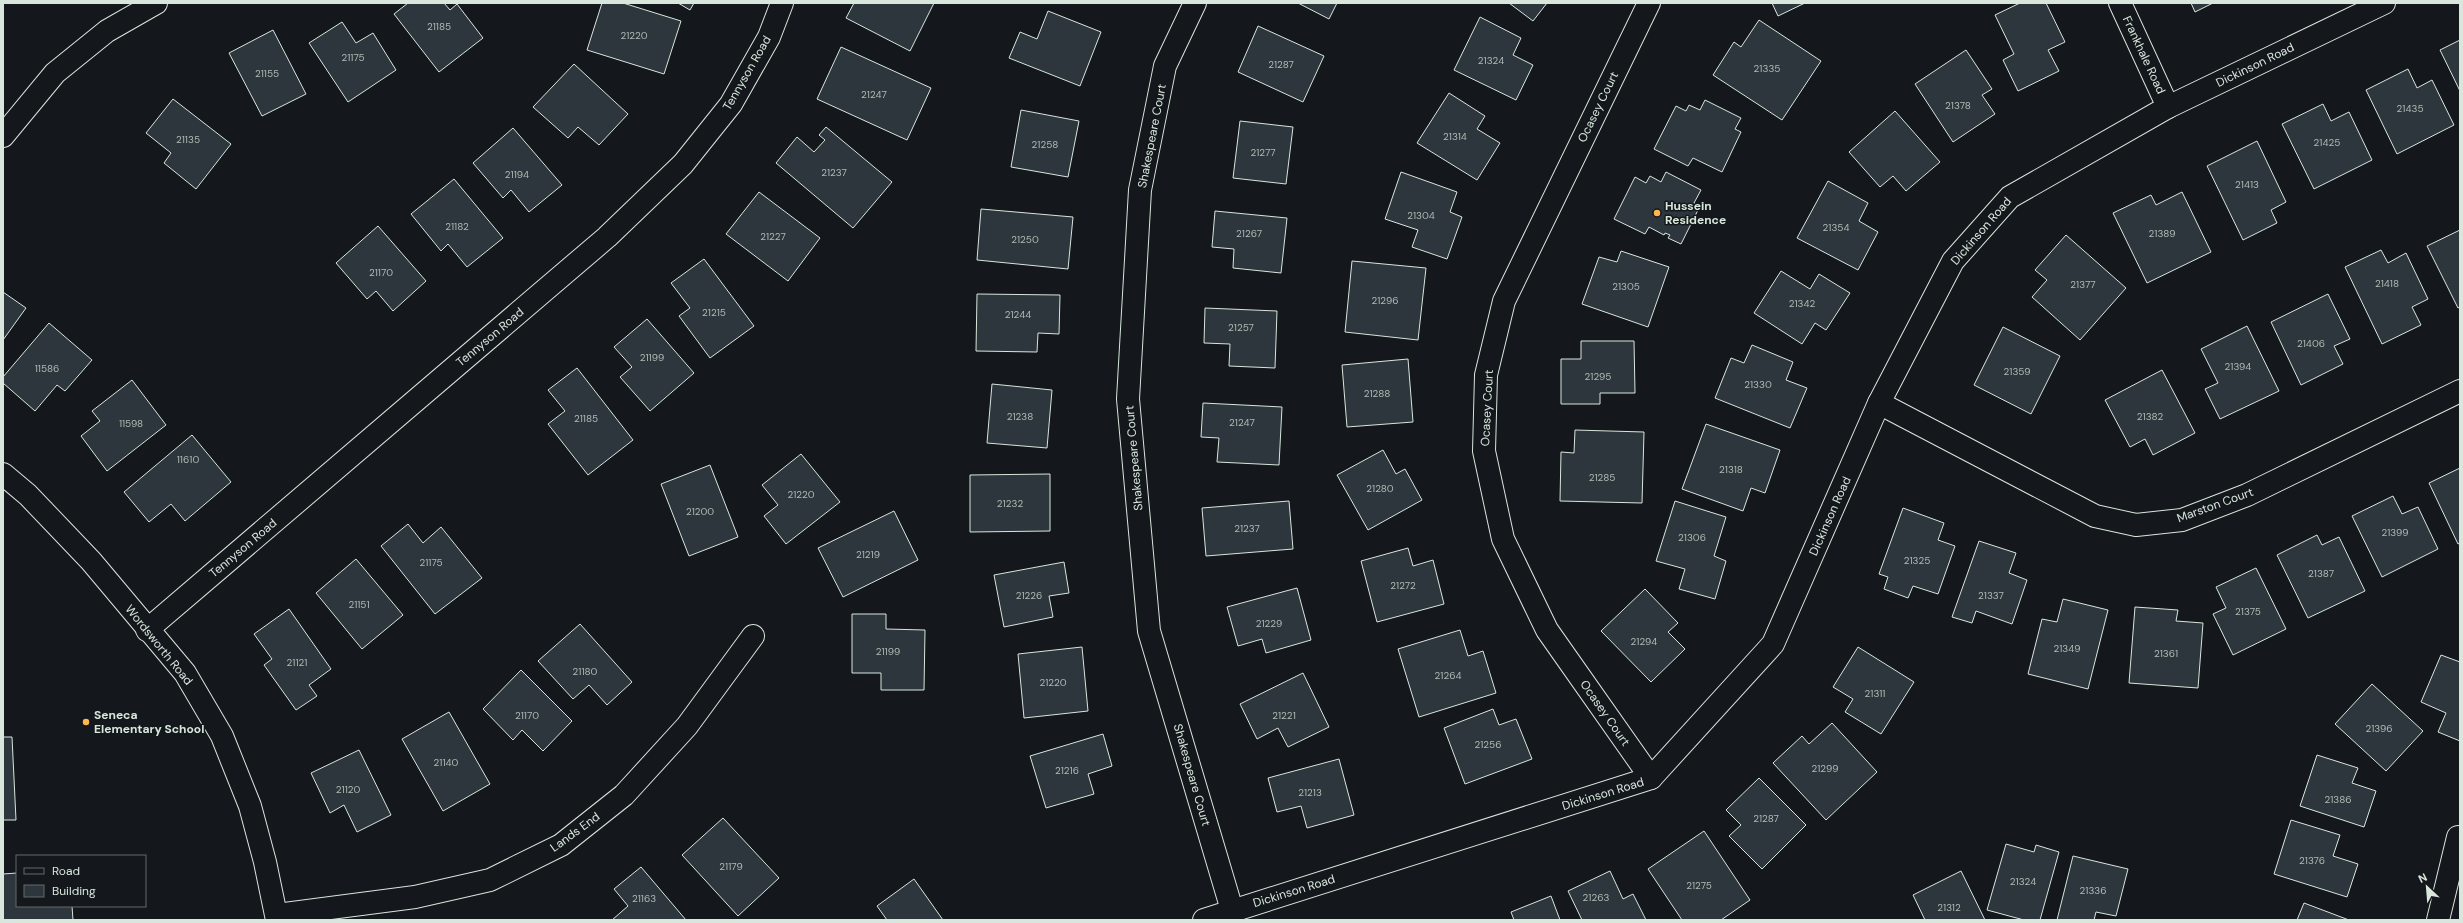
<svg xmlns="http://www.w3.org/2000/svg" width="2463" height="923" viewBox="0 0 2463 923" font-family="'DM Sans',sans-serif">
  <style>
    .building { fill: #2c363c; stroke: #d8e6dc }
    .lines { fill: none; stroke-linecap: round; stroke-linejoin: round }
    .street-casing { stroke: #d8e6dc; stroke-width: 24 }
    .secondary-casing { stroke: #d8e6dc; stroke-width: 24 }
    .street { stroke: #14181c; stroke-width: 22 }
    .secondary { stroke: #14181c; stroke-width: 22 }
    .poi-dot { fill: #ffb74d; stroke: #14181c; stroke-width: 1.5 }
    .labels { text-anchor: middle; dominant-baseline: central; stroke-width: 3; stroke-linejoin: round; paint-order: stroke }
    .number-label { font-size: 10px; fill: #adbab4 }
    .street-label { font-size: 12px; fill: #d8e6dc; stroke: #14181c }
    .poi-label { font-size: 12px; font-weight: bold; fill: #d8e6dc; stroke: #14181c; text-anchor: start }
  </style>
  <rect width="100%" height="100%" fill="#14181c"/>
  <g class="building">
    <polygon points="408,3 444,3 450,10 457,4 483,38 439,72 394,14"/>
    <polygon points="602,3 623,3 681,21 664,74 587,50"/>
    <polygon points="678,3 694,3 690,10"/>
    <polygon points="854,3 934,3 910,51 846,18"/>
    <polygon points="1298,3 1337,3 1329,19"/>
    <polygon points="1509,3 1547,3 1533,21"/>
    <polygon points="1772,3 1805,3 1778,16"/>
    <polygon points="2020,3 2046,3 2065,42 2048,50 2059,71 2018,91 2003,60 2014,54 1995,15"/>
    <polygon points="2191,3 2213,3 2195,12"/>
    <polygon points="1048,11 1101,32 1080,86 1009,58 1020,32 1037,39"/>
    <polygon points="1480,17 1521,38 1513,55 1533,65 1516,100 1454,70"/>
    <polygon points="1759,20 1821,61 1782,120 1713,75 1734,42 1741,47"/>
    <polygon points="342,22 356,43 373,33 396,70 348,102 309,43"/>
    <polygon points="1258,26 1324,56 1303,102 1238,72"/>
    <polygon points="273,30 306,94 262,116 229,53"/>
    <polygon points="2460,40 2460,91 2440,50"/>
    <polygon points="841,47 931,88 907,140 817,99"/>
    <polygon points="1966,50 1992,89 1982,95 1995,114 1953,142 1915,84"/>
    <polygon points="574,64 628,114 599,145 578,127 568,138 533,107"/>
    <polygon points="2408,69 2417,88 2432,80 2454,125 2397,154 2366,90"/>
    <polygon points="1449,93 1485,116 1477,129 1500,143 1477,180 1417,143"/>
    <polygon points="173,99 231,144 196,189 164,163 171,153 146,133"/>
    <polygon points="1705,100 1741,118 1735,129 1741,132 1722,172 1693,158 1688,166 1654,149 1676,106 1686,111 1689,105 1700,110"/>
    <polygon points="2323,104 2331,121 2349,112 2372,160 2314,189 2282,124"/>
    <polygon points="1021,110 1079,121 1068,177 1011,167"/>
    <polygon points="1895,111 1940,162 1906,191 1893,176 1880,187 1849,152"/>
    <polygon points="1240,121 1293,127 1286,184 1233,178"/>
    <polygon points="826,127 892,182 853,228 776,163 797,137 814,152 825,140 819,135"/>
    <polygon points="513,128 562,185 529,212 511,190 503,198 473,163"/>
    <polygon points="2257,141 2286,202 2271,210 2277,223 2243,240 2207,166"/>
    <polygon points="1401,172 1457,192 1450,212 1462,217 1447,259 1412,247 1418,230 1385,219"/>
    <polygon points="1666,172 1701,190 1694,203 1700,206 1681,244 1668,238 1670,235 1665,233 1664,235 1649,227 1645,234 1614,219 1635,177 1646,183 1650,176 1661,182"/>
    <polygon points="454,179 503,238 467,267 448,244 441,251 411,214"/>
    <polygon points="1828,181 1868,203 1859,221 1878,232 1858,270 1797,238"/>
    <polygon points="759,192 820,238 788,281 726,234"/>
    <polygon points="2182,192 2211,252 2147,283 2113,213 2151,195 2156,205"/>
    <polygon points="981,209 1073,217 1068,269 977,260"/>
    <polygon points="1215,211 1287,218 1281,273 1233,268 1234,249 1212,247"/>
    <polygon points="378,226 426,281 393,311 376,291 367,299 336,263"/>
    <polygon points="2460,230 2460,307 2458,308 2427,246"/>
    <polygon points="2066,235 2126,288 2080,340 2032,297 2047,280 2035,270"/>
    <polygon points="2381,250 2388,263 2406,253 2428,299 2412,307 2421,325 2382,344 2345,267"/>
    <polygon points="1621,251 1669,267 1648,327 1582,304 1599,257 1617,262"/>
    <polygon points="704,259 754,326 710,358 679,316 690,308 671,283"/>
    <polygon points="1352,261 1426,268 1418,340 1345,332"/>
    <polygon points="1781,271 1810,289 1819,274 1850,293 1826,330 1815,323 1802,344 1754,313"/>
    <polygon points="3,292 26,308 3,340"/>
    <polygon points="977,294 1060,295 1059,334 1038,333 1037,352 976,351"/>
    <polygon points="2328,294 2350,339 2334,346 2343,364 2301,385 2271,322"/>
    <polygon points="1205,308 1277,311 1275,368 1229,366 1230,344 1204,343"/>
    <polygon points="647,319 694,373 650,411 620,377 632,367 614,347"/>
    <polygon points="49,323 92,360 65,391 57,385 35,411 3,383 3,377"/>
    <polygon points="2247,326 2279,391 2220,419 2205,389 2218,383 2201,349"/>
    <polygon points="2003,327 2060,356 2031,414 1974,385"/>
    <polygon points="1581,341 1634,341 1635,393 1600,393 1600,404 1561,404 1561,359 1581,359"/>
    <polygon points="1752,345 1793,362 1786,380 1807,388 1790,428 1715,398 1731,358 1744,363"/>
    <polygon points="1408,359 1413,422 1347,427 1342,365"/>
    <polygon points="577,368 633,440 588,475 548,424 565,411 548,390"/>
    <polygon points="2162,370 2195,433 2153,455 2145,439 2130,447 2105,400"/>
    <polygon points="132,380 166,425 107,471 81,436 100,421 92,411"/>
    <polygon points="992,384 1052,390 1047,448 987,443"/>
    <polygon points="1203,403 1282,407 1279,465 1217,462 1219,438 1201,437"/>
    <polygon points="1706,424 1780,450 1765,493 1751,488 1743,511 1682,489"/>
    <polygon points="1575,430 1644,432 1642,503 1560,501 1561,452 1574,453"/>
    <polygon points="192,435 231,482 185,521 171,504 149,522 124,492"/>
    <polygon points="1383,450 1396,474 1405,469 1422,500 1368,530 1337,475"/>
    <polygon points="801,454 840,502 786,544 764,516 778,505 762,485"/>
    <polygon points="710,465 738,537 689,556 661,484"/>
    <polygon points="2460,468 2460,543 2458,544 2429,483"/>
    <polygon points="1050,474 1050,531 970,532 970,475"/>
    <polygon points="2393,496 2402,514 2418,507 2438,549 2382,577 2352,516"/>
    <polygon points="1289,501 1293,549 1206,556 1202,508"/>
    <polygon points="1675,501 1726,517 1714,556 1726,561 1715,599 1679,589 1685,569 1656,561"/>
    <polygon points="1903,508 1944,523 1938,540 1955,546 1938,594 1913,586 1908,598 1884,589 1888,577 1879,574"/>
    <polygon points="894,511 918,560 843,597 818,548"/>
    <polygon points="408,524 423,543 441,527 482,578 435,614 381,546"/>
    <polygon points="2317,535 2322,545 2339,537 2365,591 2308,618 2277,555"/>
    <polygon points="1979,541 2016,553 2009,573 2027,580 2012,624 1976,611 1972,623 1952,617"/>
    <polygon points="1408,548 1413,566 1433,560 1444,604 1377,622 1361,561"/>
    <polygon points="356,559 403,615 362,649 316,593"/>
    <polygon points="1064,562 1069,593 1049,596 1053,617 1004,627 994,575"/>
    <polygon points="2256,568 2286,629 2233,655 2213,614 2226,608 2216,587"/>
    <polygon points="1297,588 1311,640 1266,653 1262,639 1238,646 1227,607"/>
    <polygon points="1645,589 1678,623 1668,632 1685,649 1651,682 1601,631"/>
    <polygon points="2063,599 2108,610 2088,689 2028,674 2042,619 2057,622"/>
    <polygon points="2135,607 2178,610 2176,621 2203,623 2198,688 2129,683"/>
    <polygon points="289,609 331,669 309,685 317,696 296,710 264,665 272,659 254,634"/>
    <polygon points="852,614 886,614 886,629 925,630 924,690 881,690 881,673 852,673"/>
    <polygon points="580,624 632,682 607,705 589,685 573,699 538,661"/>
    <polygon points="1460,630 1468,656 1483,651 1496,693 1419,717 1398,649"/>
    <polygon points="1082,647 1088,711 1024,718 1018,654"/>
    <polygon points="1858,647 1914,682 1881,734 1845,712 1853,699 1833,687"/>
    <polygon points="2441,655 2460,662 2460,741 2438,732 2446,713 2421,702"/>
    <polygon points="521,670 572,721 543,751 522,730 513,740 483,709"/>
    <polygon points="1303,673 1329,727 1288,747 1278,728 1257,739 1240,704"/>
    <polygon points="2372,684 2423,731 2386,771 2335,724"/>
    <polygon points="1493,709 1499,725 1516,719 1532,759 1465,784 1444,728"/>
    <polygon points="449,712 490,784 443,811 402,739"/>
    <polygon points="1832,723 1877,772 1826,820 1773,763 1802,736 1809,744"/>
    <polygon points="1103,734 1112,766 1088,774 1094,794 1046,808 1030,756"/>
    <polygon points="3,737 12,737 16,820 3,820"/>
    <polygon points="359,750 391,815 357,832 344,805 330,813 311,773"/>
    <polygon points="2317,755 2358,768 2352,783 2376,791 2364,827 2300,806"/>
    <polygon points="1339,759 1354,815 1307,828 1301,806 1277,812 1268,778"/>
    <polygon points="1759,778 1806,825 1762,869 1729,836 1741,825 1726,810"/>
    <polygon points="723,818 779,878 738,916 682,855"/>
    <polygon points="2291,820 2340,835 2333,856 2358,864 2347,897 2274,874"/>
    <polygon points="1704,831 1750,900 1721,920 1682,920 1648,869"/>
    <polygon points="2006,844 2034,852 2036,845 2059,852 2040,920 2024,920 1987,910"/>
    <polygon points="2073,856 2128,869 2116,916 2096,912 2094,920 2057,920"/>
    <polygon points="641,867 686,920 612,920 628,906 614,889"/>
    <polygon points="1610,871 1623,899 1633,894 1646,920 1582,920 1568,891"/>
    <polygon points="1961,871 1985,920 1925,920 1913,895"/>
    <polygon points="17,873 17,906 72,906 73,920 3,920 3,874"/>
    <polygon points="914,879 943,920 887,920 877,906"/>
    <polygon points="1551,896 1560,920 1514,920 1511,912"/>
    <polygon points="2304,903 2349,920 2297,920"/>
  </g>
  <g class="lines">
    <defs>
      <g id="street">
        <polyline points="1195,3 1165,66 1140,190 1128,399 1149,631 1232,910"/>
        <polyline points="1649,3 1504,301 1486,375 1484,451 1503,539 1547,630 1651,778"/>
        <polyline points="2120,3 2168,107"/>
        <polyline points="3,136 55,73 107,31 156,3"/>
        <polyline points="1879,403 2095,516 2136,525 2182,520 2247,495 2460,391"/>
        <polyline points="277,915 415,897 490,880 561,845 624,795 687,726 753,636"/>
        <polyline points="1204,920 1651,778 1773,644 1879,403 1953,261 2010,197 2168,107 2384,3"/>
        <polyline points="2438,920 2458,837"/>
      </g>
      <g id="secondary">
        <polyline points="3,474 28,495 91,561 185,673 222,736 250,806 265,862 277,920"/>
        <polyline points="147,630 607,237 683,164 731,104 769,37 782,3"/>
      </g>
    </defs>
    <use href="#street" class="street-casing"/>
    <use href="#secondary" class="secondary-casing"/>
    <use href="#street" class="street"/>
    <use href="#secondary" class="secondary"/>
  </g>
  <g class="poi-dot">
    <circle cx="1657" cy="213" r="4"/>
    <circle cx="86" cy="722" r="4"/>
  </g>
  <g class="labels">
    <g class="number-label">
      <text x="439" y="26">21185</text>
      <text x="634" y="35">21220</text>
      <text x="353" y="57">21175</text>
      <text x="1491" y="60">21324</text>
      <text x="1281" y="64">21287</text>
      <text x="1767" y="68">21335</text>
      <text x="267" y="73">21155</text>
      <text x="874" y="94">21247</text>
      <text x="1958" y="105">21378</text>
      <text x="2410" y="108">21435</text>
      <text x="1455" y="136">21314</text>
      <text x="188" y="139">21135</text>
      <text x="2327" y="142">21425</text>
      <text x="1045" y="144">21258</text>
      <text x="1263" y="152">21277</text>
      <text x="834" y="172">21237</text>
      <text x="517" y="174">21194</text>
      <text x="2247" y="184">21413</text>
      <text x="1421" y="215">21304</text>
      <text x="457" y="226">21182</text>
      <text x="1836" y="227">21354</text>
      <text x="1249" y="233">21267</text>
      <text x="2162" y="233">21389</text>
      <text x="773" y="236">21227</text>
      <text x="1025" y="239">21250</text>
      <text x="381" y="272">21170</text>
      <text x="2387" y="283">21418</text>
      <text x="2083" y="284">21377</text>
      <text x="1626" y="286">21305</text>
      <text x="1385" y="300">21296</text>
      <text x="1802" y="303">21342</text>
      <text x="714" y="312">21215</text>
      <text x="1018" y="314">21244</text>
      <text x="1241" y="327">21257</text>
      <text x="2311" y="343">21406</text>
      <text x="652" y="357">21199</text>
      <text x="2238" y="366">21394</text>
      <text x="47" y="368">11586</text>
      <text x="2017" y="371">21359</text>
      <text x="1598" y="376">21295</text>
      <text x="1758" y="384">21330</text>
      <text x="1377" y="393">21288</text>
      <text x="1020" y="416">21238</text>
      <text x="2150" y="416">21382</text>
      <text x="586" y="418">21185</text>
      <text x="1242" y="422">21247</text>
      <text x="131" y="423">11598</text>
      <text x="188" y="459">11610</text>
      <text x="1731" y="469">21318</text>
      <text x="1602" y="477">21285</text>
      <text x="1380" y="488">21280</text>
      <text x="801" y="494">21220</text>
      <text x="1010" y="503">21232</text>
      <text x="700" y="511">21200</text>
      <text x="1247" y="528">21237</text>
      <text x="2395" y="532">21399</text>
      <text x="1692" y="537">21306</text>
      <text x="868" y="554">21219</text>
      <text x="1917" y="560">21325</text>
      <text x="431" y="562">21175</text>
      <text x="2321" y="573">21387</text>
      <text x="1403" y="585">21272</text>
      <text x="1029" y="595">21226</text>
      <text x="1991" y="595">21337</text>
      <text x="359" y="604">21151</text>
      <text x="2248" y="611">21375</text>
      <text x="1269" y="623">21229</text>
      <text x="1644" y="641">21294</text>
      <text x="2067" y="648">21349</text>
      <text x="888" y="651">21199</text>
      <text x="2166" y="653">21361</text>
      <text x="297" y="662">21121</text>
      <text x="585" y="671">21180</text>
      <text x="1448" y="675">21264</text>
      <text x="1053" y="682">21220</text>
      <text x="1875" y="693">21311</text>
      <text x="527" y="715">21170</text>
      <text x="1284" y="715">21221</text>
      <text x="2379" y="728">21396</text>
      <text x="1488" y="744">21256</text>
      <text x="446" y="762">21140</text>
      <text x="1825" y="768">21299</text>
      <text x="1067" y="770">21216</text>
      <text x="348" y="789">21120</text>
      <text x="1310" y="792">21213</text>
      <text x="2338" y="799">21386</text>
      <text x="1766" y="818">21287</text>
      <text x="2312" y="860">21376</text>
      <text x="731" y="866">21179</text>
      <text x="2023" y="881">21324</text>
      <text x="1699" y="885">21275</text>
      <text x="2093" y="890">21336</text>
      <text x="1596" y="897">21263</text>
      <text x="644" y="898">21163</text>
      <text x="1949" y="907">21312</text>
    </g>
    <g class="street-label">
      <text transform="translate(2144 55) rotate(65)">Frankhale Road</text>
      <text transform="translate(2255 65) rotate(-26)">Dickinson Road</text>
      <text transform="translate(747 73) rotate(-60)">Tennyson Road</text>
      <text transform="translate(1598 107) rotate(-64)">Ocasey Court</text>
      <text transform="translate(1152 136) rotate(-79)">Shakespeare Court</text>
      <text transform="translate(1981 231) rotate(-49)">Dickinson Road</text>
      <text transform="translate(490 337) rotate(-40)">Tennyson Road</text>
      <text transform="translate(1487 408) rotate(-87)">Ocasey Court</text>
      <text transform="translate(1134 458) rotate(-95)">Shakespeare Court</text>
      <text transform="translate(2215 505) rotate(-20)">Marston Court</text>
      <text transform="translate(1830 516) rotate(-66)">Dickinson Road</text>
      <text transform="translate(243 548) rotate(-40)">Tennyson Road</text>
      <text transform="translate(159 645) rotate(51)">Wordsworth Road</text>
      <text transform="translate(1605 713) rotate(55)">Ocasey Court</text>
      <text transform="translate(1192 775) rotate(74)">Shakespeare Court</text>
      <text transform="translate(1603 794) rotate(-17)">Dickinson Road</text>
      <text transform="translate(575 832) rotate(-36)">Lands End</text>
      <text transform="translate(1294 891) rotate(-17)">Dickinson Road</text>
    </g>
    <g class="poi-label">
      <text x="1665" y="206">Hussein<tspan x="1665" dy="14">Residence</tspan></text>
      <text x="94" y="715">Seneca<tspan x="94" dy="14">Elementary School</tspan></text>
    </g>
  </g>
  <rect width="2463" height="923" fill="none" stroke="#d8e6dc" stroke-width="8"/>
  <rect x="16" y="855" width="130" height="52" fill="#14181c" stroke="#626a69"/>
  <rect x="24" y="868" width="20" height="6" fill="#14181c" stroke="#626a69"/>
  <text x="52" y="875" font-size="12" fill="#d8e6dc">Road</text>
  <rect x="24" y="885" width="20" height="12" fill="#2c363c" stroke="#626a69"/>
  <text x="52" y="895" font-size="12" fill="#d8e6dc">Building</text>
  <g transform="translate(2427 887) rotate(334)" stroke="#14181c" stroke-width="3" paint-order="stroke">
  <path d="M0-3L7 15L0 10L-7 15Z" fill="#d8e6dc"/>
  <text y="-6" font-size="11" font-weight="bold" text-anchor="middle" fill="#d8e6dc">N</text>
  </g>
</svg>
